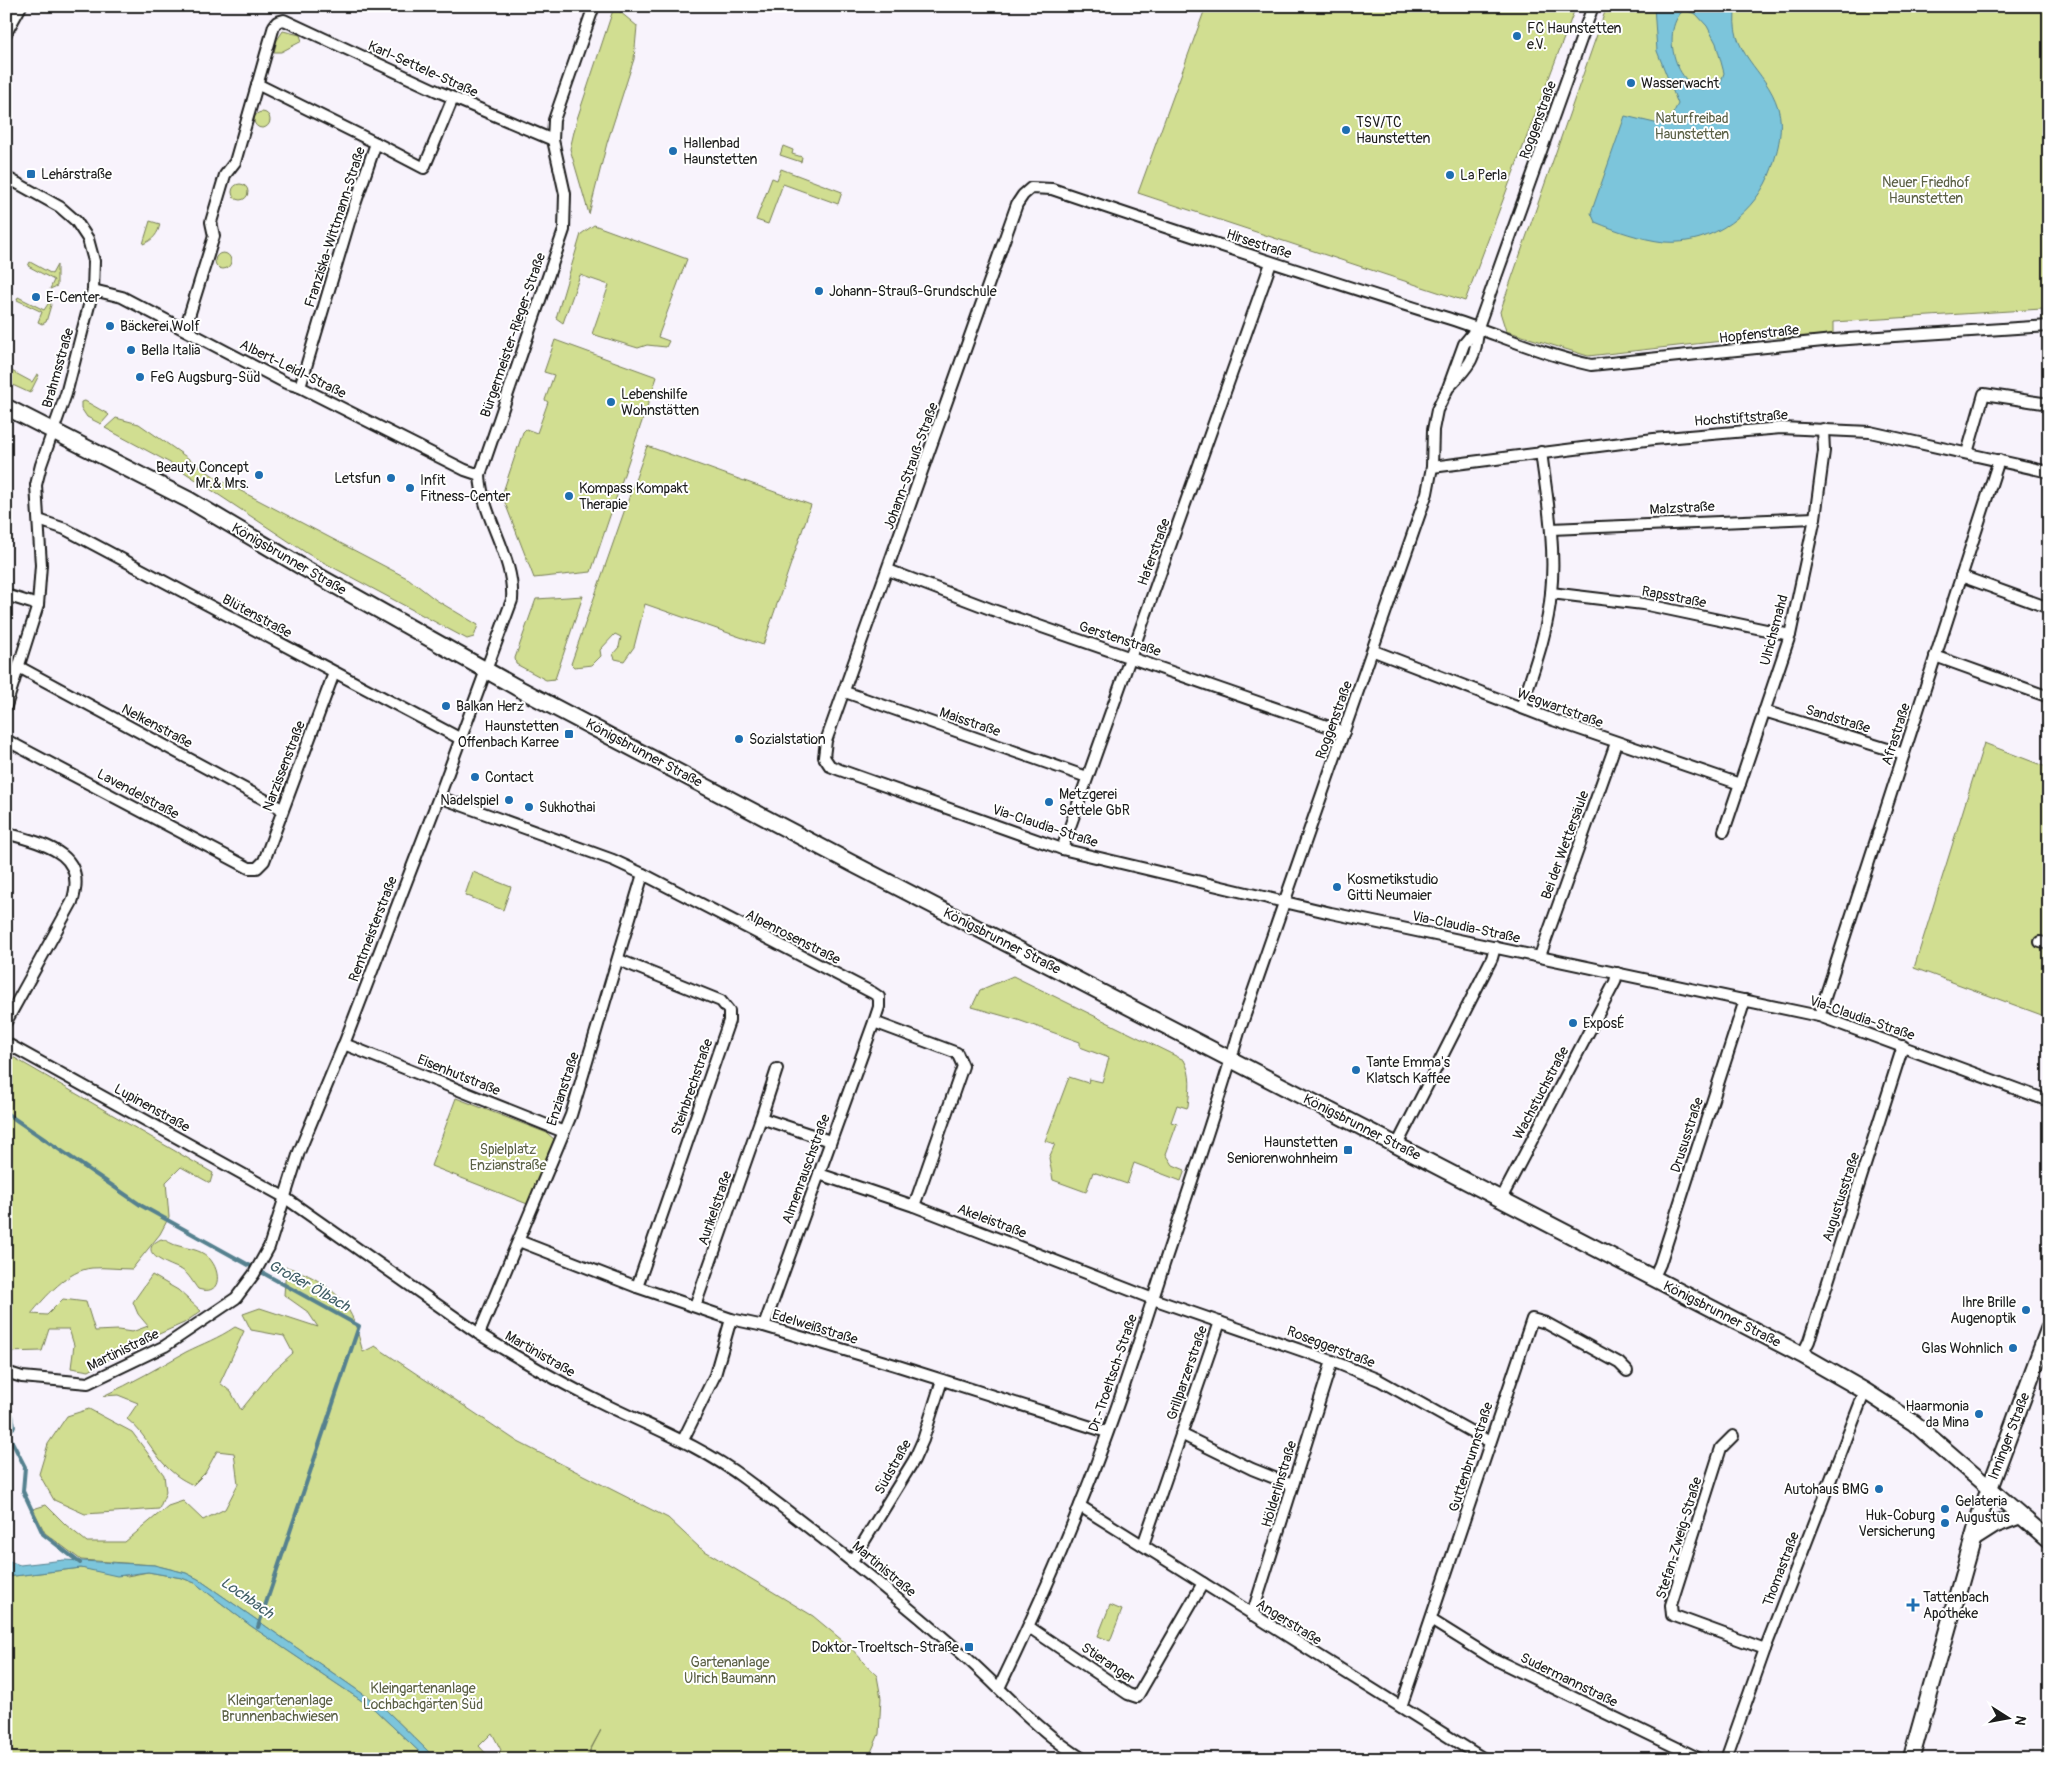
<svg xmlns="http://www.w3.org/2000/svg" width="2055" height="1765" viewBox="0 0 2055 1765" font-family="Pangolin,sans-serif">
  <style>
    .green { fill: #d1de91; stroke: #767d56 }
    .water { fill: #7bc5db; stroke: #55818f; fill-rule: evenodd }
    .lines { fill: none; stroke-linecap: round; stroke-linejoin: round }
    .stream { stroke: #55818f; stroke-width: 4 }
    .street-casing { stroke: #1c1c1c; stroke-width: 14 }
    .secondary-casing { stroke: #1c1c1c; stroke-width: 19 }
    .street { stroke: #fff; stroke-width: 10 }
    .secondary { stroke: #fff; stroke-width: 15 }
    .poi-dot { fill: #1f6fb2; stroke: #fff; stroke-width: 2 }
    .labels { text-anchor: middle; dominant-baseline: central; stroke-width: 4; stroke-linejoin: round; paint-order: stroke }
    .poi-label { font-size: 14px; fill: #1c1c1c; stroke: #fff; text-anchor: start }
    .street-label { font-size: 14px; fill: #1c1c1c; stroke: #fff }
    .park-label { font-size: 14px; fill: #5b6045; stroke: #fff }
    .water-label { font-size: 15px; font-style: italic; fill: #426068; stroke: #fff }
  </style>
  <rect width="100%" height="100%" fill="#f8f3fc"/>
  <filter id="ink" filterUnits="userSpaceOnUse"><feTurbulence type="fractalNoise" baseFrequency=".02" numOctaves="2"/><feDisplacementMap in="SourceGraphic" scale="10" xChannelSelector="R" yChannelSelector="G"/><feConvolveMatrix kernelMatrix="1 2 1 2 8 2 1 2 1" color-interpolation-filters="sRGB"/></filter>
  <g filter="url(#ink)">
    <g class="green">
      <polygon points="1206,6 1576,6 1465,301 1138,193"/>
      <polygon points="1607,6 2049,6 2049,326 2043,326 2042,309 1833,322 1833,335 1740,339 1588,356 1506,331 1500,312"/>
      <polygon points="614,7 637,26 634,59 607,143 589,214 570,149 577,119"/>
      <polygon points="283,31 300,35 302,41 281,52 274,52 277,40"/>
      <circle cx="262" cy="120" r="8"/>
      <polygon points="783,146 793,150 792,154 802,157 801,162 780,155"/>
      <polygon points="781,169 842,192 838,204 783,184 768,224 756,220 772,178 777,180"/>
      <circle cx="240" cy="192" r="8"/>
      <path d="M 150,221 L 160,224 C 158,234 153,240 143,244 Z"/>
      <polygon points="594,225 687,259 658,337 669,341 666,347 647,345 638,348 592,334 609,285 580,275 563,323 556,318 581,234"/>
      <circle cx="223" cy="261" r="8"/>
      <polygon points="30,262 52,274 57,265 57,286 50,289 54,280 28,266"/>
      <polygon points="18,297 44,310 50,301 51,305 46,322 42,324 38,322 42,312 17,300"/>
      <polygon points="555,340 657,377 591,572 534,578 502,495 523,432 526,429 537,433 548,402 545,400 554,375 544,372"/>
      <polygon points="6,368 32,382 37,374 39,375 30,393 6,382"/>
      <polygon points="85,401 108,414 109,415 101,424 87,417 81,408 81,402"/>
      <polygon points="116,418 139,424 218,479 409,579 436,600 478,625 474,637 467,639 308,554 172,464 105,428"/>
      <polygon points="647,446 811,505 763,645 645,604 634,647 624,661 615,659 613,654 619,647 621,637 615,634 600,650 601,656 592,665 574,667 571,664"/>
      <polygon points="583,596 555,679 546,680 516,664 515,658 536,599"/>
      <polygon points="1984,743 2049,768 2049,1010 2047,1017 1914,968"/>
      <polygon points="473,872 511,887 503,910 465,895"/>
      <path d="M 1013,976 L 1184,1060 C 1192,1075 1190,1089 1188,1106 L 1187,1108 L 1177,1105 L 1171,1122 L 1177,1124 L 1166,1154 L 1173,1165 L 1185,1170 L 1181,1181 L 1134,1163 L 1127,1184 L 1093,1172 L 1086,1192 L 1053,1180 L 1049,1158 L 1055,1144 L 1045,1141 L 1069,1077 L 1088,1083 L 1089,1079 L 1102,1082 L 1109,1058 L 1080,1047 L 1080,1042 L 1018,1020 L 972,1007 L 980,990 Z"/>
      <path d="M 6,1053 L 213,1173 L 210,1183 L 181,1167 L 166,1182 L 169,1217 L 160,1234 L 132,1269 C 119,1269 105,1267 92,1268 C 68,1270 45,1297 31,1314 L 47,1315 L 63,1299 L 86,1302 L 95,1331 L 118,1330 L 132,1332 L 148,1326 L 138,1314 L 133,1302 L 152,1275 L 178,1290 L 201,1311 L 184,1323 L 132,1346 L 89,1371 L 71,1368 L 74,1345 L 69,1329 L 49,1329 L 42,1351 L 6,1352 Z"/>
      <polygon points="456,1098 547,1133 555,1140 530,1205 431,1166"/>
      <path d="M 161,1239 C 167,1240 172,1245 179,1246 C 189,1249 199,1249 208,1257 C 221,1269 223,1297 198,1289 C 193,1283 189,1274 182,1270 C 174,1266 132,1253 161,1239 Z"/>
      <path d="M 286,1267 C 309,1273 337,1289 349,1311 C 356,1322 359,1339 363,1352 L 375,1346 L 518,1442 L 668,1518 L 700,1548 L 813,1616 L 849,1646 L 877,1676 L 881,1698 L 879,1734 L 868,1759 L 586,1759 L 601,1730 L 585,1759 L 499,1759 L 496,1756 L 501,1750 L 492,1733 L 479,1746 L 491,1759 L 436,1759 L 386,1710 L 198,1579 L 186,1573 L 154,1565 L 81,1560 L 45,1533 L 33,1509 L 46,1505 L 66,1525 L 87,1542 L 125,1542 L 168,1506 L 183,1501 L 203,1520 L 225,1509 L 238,1484 L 234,1453 L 217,1451 L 205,1473 L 193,1485 C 187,1482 181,1479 176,1475 C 155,1460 147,1434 127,1419 L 138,1403 L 118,1395 L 103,1396 C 132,1383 159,1367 186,1352 C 204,1343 217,1339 235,1327 L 244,1331 L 220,1383 L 231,1392 L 241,1410 L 270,1374 L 293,1353 L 284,1336 L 251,1330 L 243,1314 L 260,1308 L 318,1327 L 308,1312 L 284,1295 Z"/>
      <polygon points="89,1409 132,1432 164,1475 166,1492 159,1509 85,1514 54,1500 39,1474 48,1444 67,1416"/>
      <polygon points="81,1568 127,1576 148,1572 182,1578 195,1583 251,1626 374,1709 427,1759 6,1759 6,1577"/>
      <polygon points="1110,1605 1122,1610 1110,1641 1098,1636"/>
    </g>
    <g class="water">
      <path d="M 1654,6 L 1736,6 C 1727,54 1766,68 1778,108 C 1784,128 1778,149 1772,168 C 1757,212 1712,246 1664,242 C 1640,239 1617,231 1595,222 L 1591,213 L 1625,116 L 1659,124 L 1668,123 L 1678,104 L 1657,51 ZM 1684,10 L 1696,14 L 1707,26 L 1716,43 L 1724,73 L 1719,87 C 1679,104 1657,31 1684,10 Z"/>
      <polygon points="6,1560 20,1565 64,1560 154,1565 186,1573 198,1579 386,1710 436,1759 427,1759 374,1709 251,1626 195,1583 182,1578 148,1572 117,1576 81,1568 6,1577"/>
    </g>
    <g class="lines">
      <g class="stream">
        <polyline points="6,1113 142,1206 359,1326 258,1627"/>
        <polyline points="6,1415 12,1415 14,1427 7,1432 25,1467 23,1491 43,1534 80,1563"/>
      </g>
      <defs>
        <g id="street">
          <polyline points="6,33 21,6"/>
          <polyline points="257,84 376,143"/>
          <polyline points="6,177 60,207 76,221 88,239 94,261 93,290 66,394 41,465 36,485 41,565 38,605 6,706"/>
          <polyline points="93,290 122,297 286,383 300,387 465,470 480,475"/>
          <path d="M 2049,326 L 1833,340 L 1591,365 C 1540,354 1493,332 1444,317 C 1312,276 1182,233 1052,189 L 1031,188 L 1023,195 L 1017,204 L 826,741 L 824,757 L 830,766 L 840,770 L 1062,849 L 1331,913 L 1819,1016 L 2049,1101"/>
          <polyline points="185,329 214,236 211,222 225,175 235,162 274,26 277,22 284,20 437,91 553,140"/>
          <path d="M 1450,386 C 1470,365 1477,357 1478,327 L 1593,6"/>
          <polyline points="300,387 350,219 376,143 424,168 453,98"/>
          <polyline points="1967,453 1984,394 2049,404"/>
          <polyline points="1432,467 1654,439 1781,428 1870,432 2049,472"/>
          <polyline points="39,520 65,529 461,739"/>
          <polyline points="1551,529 1815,518"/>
          <polyline points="888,570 993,610 1344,732"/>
          <polyline points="1961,576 2049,608"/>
          <polyline points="1551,593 1643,604 1790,635"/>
          <polyline points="6,595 38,605"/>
          <polyline points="1374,651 1553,720 1740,784"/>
          <polyline points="1935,656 2049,697"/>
          <polyline points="19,667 282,809"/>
          <polyline points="845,692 1087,777"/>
          <path d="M 1521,708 C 1533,671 1548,632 1551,593 C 1556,547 1547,498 1541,452"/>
          <polyline points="1764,711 1904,754"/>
          <polyline points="6,740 249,868 257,868 264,861 334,673"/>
          <polyline points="439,797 613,860 643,874 873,993 879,997 879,1007 874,1022 957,1053 963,1066 914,1206"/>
          <polyline points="1724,831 1790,635 1815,518 1824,451 1823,429"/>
          <path d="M 6,833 C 43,844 89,852 72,902 L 6,1022"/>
          <polyline points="1062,849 1271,263"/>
          <polyline points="2040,942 2049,944"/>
          <polyline points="1540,956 1616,743"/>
          <polyline points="619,960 721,1001 729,1011 729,1021 637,1287"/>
          <polyline points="1819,1016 1999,460"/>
          <path d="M 6,1043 L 284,1197 L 479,1334 C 518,1358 557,1381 598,1401 C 648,1426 700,1445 745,1479 C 819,1534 890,1591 960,1652 C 1000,1687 1037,1731 1083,1759"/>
          <polyline points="344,1044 564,1132"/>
          <polyline points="761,1118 777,1069"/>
          <polyline points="1397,1145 1492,958 1495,947"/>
          <polyline points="819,1174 914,1206 1153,1299 1332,1361 1379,1380 1490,1442"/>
          <polyline points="1501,1199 1615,982 1617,973"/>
          <polyline points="519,1241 637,1287 731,1319 764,1326 895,1365 1107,1432"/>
          <polyline points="1653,1279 1660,1264 1745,1000"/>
          <polyline points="695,1306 761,1118 830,1141"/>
          <polyline points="764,1326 874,1022"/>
          <polyline points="479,1334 571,1115 643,874"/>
          <polyline points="1802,1355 1809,1341 1903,1046"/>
          <path d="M 6,1372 L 22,1377 L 88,1383 L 165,1346 L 236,1298 L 254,1274 L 269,1247 L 299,1152 L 344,1044 L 442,789 L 512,600 C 515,557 482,518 480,475 L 564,230 L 565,194 L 553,140 L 554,120 L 594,6"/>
          <polyline points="1181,1434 1252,1469 1292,1485"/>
          <polyline points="1733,1436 1721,1448 1671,1605 1672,1615 1765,1649"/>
          <polyline points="683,1440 715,1375 731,1319"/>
          <polyline points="1080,1506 1484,1759"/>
          <polyline points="1143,1545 1220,1322"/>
          <polyline points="852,1561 914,1460 923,1440 942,1380"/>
          <polyline points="1252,1615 1332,1361"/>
          <polyline points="1431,1620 1492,1658 1700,1759"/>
          <polyline points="1029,1627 1128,1694 1137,1697 1203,1583"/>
          <path d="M 999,1688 C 1028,1628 1056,1567 1080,1505 C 1113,1424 1140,1339 1167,1255 C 1192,1181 1217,1107 1239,1032 L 1427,493 L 1432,467 L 1433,430 L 1437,410 L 1448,388 L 1464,344 L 1478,327"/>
          <polyline points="1401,1707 1532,1319 1546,1323 1619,1363 1627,1371"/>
          <polyline points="1726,1759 1765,1649 1865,1391"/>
        </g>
        <g id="secondary">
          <polyline points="6,407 189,500 304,568 516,687 857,866 1802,1355 1865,1391 1914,1423 2049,1540"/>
          <polyline points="1973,1539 1995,1525 2019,1516"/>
          <polyline points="1911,1759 1980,1514 2049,1328"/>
        </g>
      </defs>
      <use href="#street" class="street-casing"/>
      <use href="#secondary" class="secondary-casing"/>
      <use href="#street" class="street"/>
      <use href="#secondary" class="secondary"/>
    </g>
  </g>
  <g class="poi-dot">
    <circle cx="1517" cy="36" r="5"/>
    <circle cx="1631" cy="83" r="5"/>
    <circle cx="1346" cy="130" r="5"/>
    <circle cx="673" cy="151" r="5"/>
    <rect x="26" y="169" width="10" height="10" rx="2.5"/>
    <circle cx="1450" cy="175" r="5"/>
    <circle cx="819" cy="291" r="5"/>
    <circle cx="36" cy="297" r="5"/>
    <circle cx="110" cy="326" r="5"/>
    <circle cx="131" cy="350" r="5"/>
    <circle cx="140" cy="377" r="5"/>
    <circle cx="611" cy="402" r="5"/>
    <circle cx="259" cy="475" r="5"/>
    <circle cx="391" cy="478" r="5"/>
    <circle cx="410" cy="488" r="5"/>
    <circle cx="569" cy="496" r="5"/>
    <circle cx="446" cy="706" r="5"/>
    <rect x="564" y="729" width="10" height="10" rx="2.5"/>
    <circle cx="739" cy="739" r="5"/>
    <circle cx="475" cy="777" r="5"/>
    <circle cx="509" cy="800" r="5"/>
    <circle cx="1049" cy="802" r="5"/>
    <circle cx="529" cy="807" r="5"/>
    <circle cx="1337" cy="887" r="5"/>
    <circle cx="1573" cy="1023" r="5"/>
    <circle cx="1356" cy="1070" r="5"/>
    <rect x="1343" y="1145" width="10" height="10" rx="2.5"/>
    <circle cx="2026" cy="1310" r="5"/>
    <circle cx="2013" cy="1348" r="5"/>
    <circle cx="1979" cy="1414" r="5"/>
    <circle cx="1879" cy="1489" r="5"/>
    <circle cx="1945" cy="1509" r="5"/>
    <circle cx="1945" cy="1523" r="5"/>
    <path d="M1910.5 1597.5h5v5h5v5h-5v5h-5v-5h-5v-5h5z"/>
    <rect x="964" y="1642" width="10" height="10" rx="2.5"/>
  </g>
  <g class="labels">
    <g class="poi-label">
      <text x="1527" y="28">FC Haunstetten<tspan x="1527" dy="16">e.V.</tspan></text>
      <text x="1641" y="83">Wasserwacht</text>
      <text x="1356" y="122">TSV/TC<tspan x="1356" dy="16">Haunstetten</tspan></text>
      <text x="683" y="143">Hallenbad<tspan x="683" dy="16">Haunstetten</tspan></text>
      <text x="41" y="174">Lehárstraße</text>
      <text x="1460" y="175">La Perla</text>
      <text x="829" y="291">Johann-Strauß-Grundschule</text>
      <text x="46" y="297">E-Center</text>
      <text x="120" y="326">Bäckerei Wolf</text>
      <text x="141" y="350">Bella Italia</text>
      <text x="150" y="377">FeG Augsburg-Süd</text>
      <text x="621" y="394">Lebenshilfe<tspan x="621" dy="16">Wohnstätten</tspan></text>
      <text x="249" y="467" text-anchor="end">Beauty Concept<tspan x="249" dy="16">Mr.&amp; Mrs.</tspan></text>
      <text x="381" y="478" text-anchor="end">Letsfun</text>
      <text x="420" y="480">Infit<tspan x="420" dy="16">Fitness-Center</tspan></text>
      <text x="579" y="488">Kompass Kompakt<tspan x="579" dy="16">Therapie</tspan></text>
      <text x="456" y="706">Balkan Herz</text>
      <text x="559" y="726" text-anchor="end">Haunstetten<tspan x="559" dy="16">Offenbach Karree</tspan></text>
      <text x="749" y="739">Sozialstation</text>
      <text x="485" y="777">Contact</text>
      <text x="1059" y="794">Metzgerei<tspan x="1059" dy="16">Settele GbR</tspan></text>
      <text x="499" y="800" text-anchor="end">Nadelspiel</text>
      <text x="539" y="807">Sukhothai</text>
      <text x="1347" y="879">Kosmetikstudio<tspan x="1347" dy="16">Gitti Neumaier</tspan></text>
      <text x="1583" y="1023">ExposÉ</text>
      <text x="1366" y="1062">Tante Emma's<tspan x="1366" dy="16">Klatsch Kaffee</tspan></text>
      <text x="1338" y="1142" text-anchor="end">Haunstetten<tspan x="1338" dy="16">Seniorenwohnheim</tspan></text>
      <text x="2016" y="1302" text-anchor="end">Ihre Brille<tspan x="2016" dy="16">Augenoptik</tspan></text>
      <text x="2003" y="1348" text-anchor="end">Glas Wohnlich</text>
      <text x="1969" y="1406" text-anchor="end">Haarmonia<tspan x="1969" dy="16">da Mina</tspan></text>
      <text x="1869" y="1489" text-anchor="end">Autohaus BMG</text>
      <text x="1955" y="1501">Gelateria<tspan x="1955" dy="16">Augustus</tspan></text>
      <text x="1935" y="1515" text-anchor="end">Huk-Coburg<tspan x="1935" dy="16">Versicherung</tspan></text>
      <text x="1923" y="1597">Tattenbach<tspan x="1923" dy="16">Apotheke</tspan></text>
      <text x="959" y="1647" text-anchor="end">Doktor-Troeltsch-Straße</text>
    </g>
    <g class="street-label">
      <text transform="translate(423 69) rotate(24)">Karl-Settele-Straße</text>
      <text transform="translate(1538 120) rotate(-70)">Roggenstraße</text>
      <text transform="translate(335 227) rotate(-72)">Franziska-Wittmann-Straße</text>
      <text transform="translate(1259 244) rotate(18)">Hirsestraße</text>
      <text transform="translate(1759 334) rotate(-6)">Hopfenstraße</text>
      <text transform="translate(513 335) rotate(-71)">Bürgermeister-Rieger-Straße</text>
      <text transform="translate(58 368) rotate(-74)">Brahmsstraße</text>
      <text transform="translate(293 369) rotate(26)">Albert-Leidl-Straße</text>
      <text transform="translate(1741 418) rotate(-4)">Hochstiftstraße</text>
      <text transform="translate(911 466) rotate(-70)">Johann-Strauß-Straße</text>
      <text transform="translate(1682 508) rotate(-3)">Malzstraße</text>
      <text transform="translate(1154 552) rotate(-70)">Haferstraße</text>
      <text transform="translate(289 559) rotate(30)">Königsbrunner Straße</text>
      <text transform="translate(1674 597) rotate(11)">Rapsstraße</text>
      <text transform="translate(257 616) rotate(28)">Blütenstraße</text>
      <text transform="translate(1774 630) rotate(-75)">Ulrichsmahd</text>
      <text transform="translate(1120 639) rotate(18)">Gerstenstraße</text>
      <text transform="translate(1560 708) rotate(20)">Wegwartstraße</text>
      <text transform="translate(1838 719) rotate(17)">Sandstraße</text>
      <text transform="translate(1334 720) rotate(-70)">Roggenstraße</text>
      <text transform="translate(970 722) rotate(19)">Maisstraße</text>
      <text transform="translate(157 726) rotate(28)">Nelkenstraße</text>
      <text transform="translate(1896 734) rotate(-72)">Afrastraße</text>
      <text transform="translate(644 753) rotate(28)">Königsbrunner Straße</text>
      <text transform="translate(284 766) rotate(-69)">Narzissenstraße</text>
      <text transform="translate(138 794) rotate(28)">Lavendelstraße</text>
      <text transform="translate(1045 826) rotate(18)">Via-Claudia-Straße</text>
      <text transform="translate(1565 845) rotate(-70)">Bei der Wettersäule</text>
      <text transform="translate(1466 927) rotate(12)">Via-Claudia-Straße</text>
      <text transform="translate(373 929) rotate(-69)">Rentmeisterstraße</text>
      <text transform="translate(793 937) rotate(27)">Alpenrosenstraße</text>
      <text transform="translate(1002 941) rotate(27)">Königsbrunner Straße</text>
      <text transform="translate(1862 1018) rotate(19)">Via-Claudia-Straße</text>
      <text transform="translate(459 1075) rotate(22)">Eisenhutstraße</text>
      <text transform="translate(692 1087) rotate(-71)">Steinbrechstraße</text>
      <text transform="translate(563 1089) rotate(-72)">Enzianstraße</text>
      <text transform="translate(1541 1093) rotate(-62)">Wachstuchstraße</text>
      <text transform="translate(152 1108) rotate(29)">Lupinenstraße</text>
      <text transform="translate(1362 1127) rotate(27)">Königsbrunner Straße</text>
      <text transform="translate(1687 1135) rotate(-72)">Drususstraße</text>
      <text transform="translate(806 1169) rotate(-70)">Almenrauschstraße</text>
      <text transform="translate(1841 1197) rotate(-72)">Augustusstraße</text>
      <text transform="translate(715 1208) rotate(-71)">Aurikelstraße</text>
      <text transform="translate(992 1221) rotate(21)">Akeleistraße</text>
      <text transform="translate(1722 1314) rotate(27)">Königsbrunner Straße</text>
      <text transform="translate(815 1327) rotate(17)">Edelweißstraße</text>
      <text transform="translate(1331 1347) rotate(21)">Roseggerstraße</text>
      <text transform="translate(123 1350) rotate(-26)">Martinistraße</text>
      <text transform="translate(540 1354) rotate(30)">Martinistraße</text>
      <text transform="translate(1113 1373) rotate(-71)">Dr.-Troeltsch-Straße</text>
      <text transform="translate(1187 1373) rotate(-71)">Grillparzerstraße</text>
      <text transform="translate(2009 1436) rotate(-69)">Inninger Straße</text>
      <text transform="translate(1471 1457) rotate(-72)">Guttenbrunnstraße</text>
      <text transform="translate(893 1467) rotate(-61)">Südstraße</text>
      <text transform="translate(1279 1484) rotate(-73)">Hölderlinstraße</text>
      <text transform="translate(1679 1538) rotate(-73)">Stefan-Zweig-Straße</text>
      <text transform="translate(884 1569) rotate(40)">Martinistraße</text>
      <text transform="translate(1781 1569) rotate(-69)">Thomastraße</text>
      <text transform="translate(1289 1622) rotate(32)">Angerstraße</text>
      <text transform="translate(1108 1663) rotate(34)">Stieranger</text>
      <text transform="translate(1569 1680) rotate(26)">Sudermannstraße</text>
    </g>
    <g class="park-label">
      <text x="1692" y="118">Naturfreibad<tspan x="1692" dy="16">Haunstetten</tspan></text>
      <text x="1926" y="182">Neuer Friedhof<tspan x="1926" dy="16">Haunstetten</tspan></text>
      <text x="508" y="1149">Spielplatz<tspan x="508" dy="16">Enzianstraße</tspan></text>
      <text x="730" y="1662">Gartenanlage<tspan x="730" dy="16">Ulrich Baumann</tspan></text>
      <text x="423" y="1688">Kleingartenanlage<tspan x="423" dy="16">Lochbachgärten Süd</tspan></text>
      <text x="280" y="1700">Kleingartenanlage<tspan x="280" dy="16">Brunnenbachwiesen</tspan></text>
    </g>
    <g class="water-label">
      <text transform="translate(309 1286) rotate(29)">Großer Ölbach</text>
      <text transform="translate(247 1598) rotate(35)">Lochbach</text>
    </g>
  </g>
  <rect width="2055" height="1765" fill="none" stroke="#fff" stroke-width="25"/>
  <rect x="12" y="12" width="2030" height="1740" fill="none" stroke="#1c1c1c" stroke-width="2" filter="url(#ink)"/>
  <g transform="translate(2008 1718) rotate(101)" stroke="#ffffff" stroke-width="4" paint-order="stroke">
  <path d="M0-4L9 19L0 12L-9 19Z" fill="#1c1c1c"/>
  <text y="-8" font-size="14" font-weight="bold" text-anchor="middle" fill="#1c1c1c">N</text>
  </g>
</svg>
